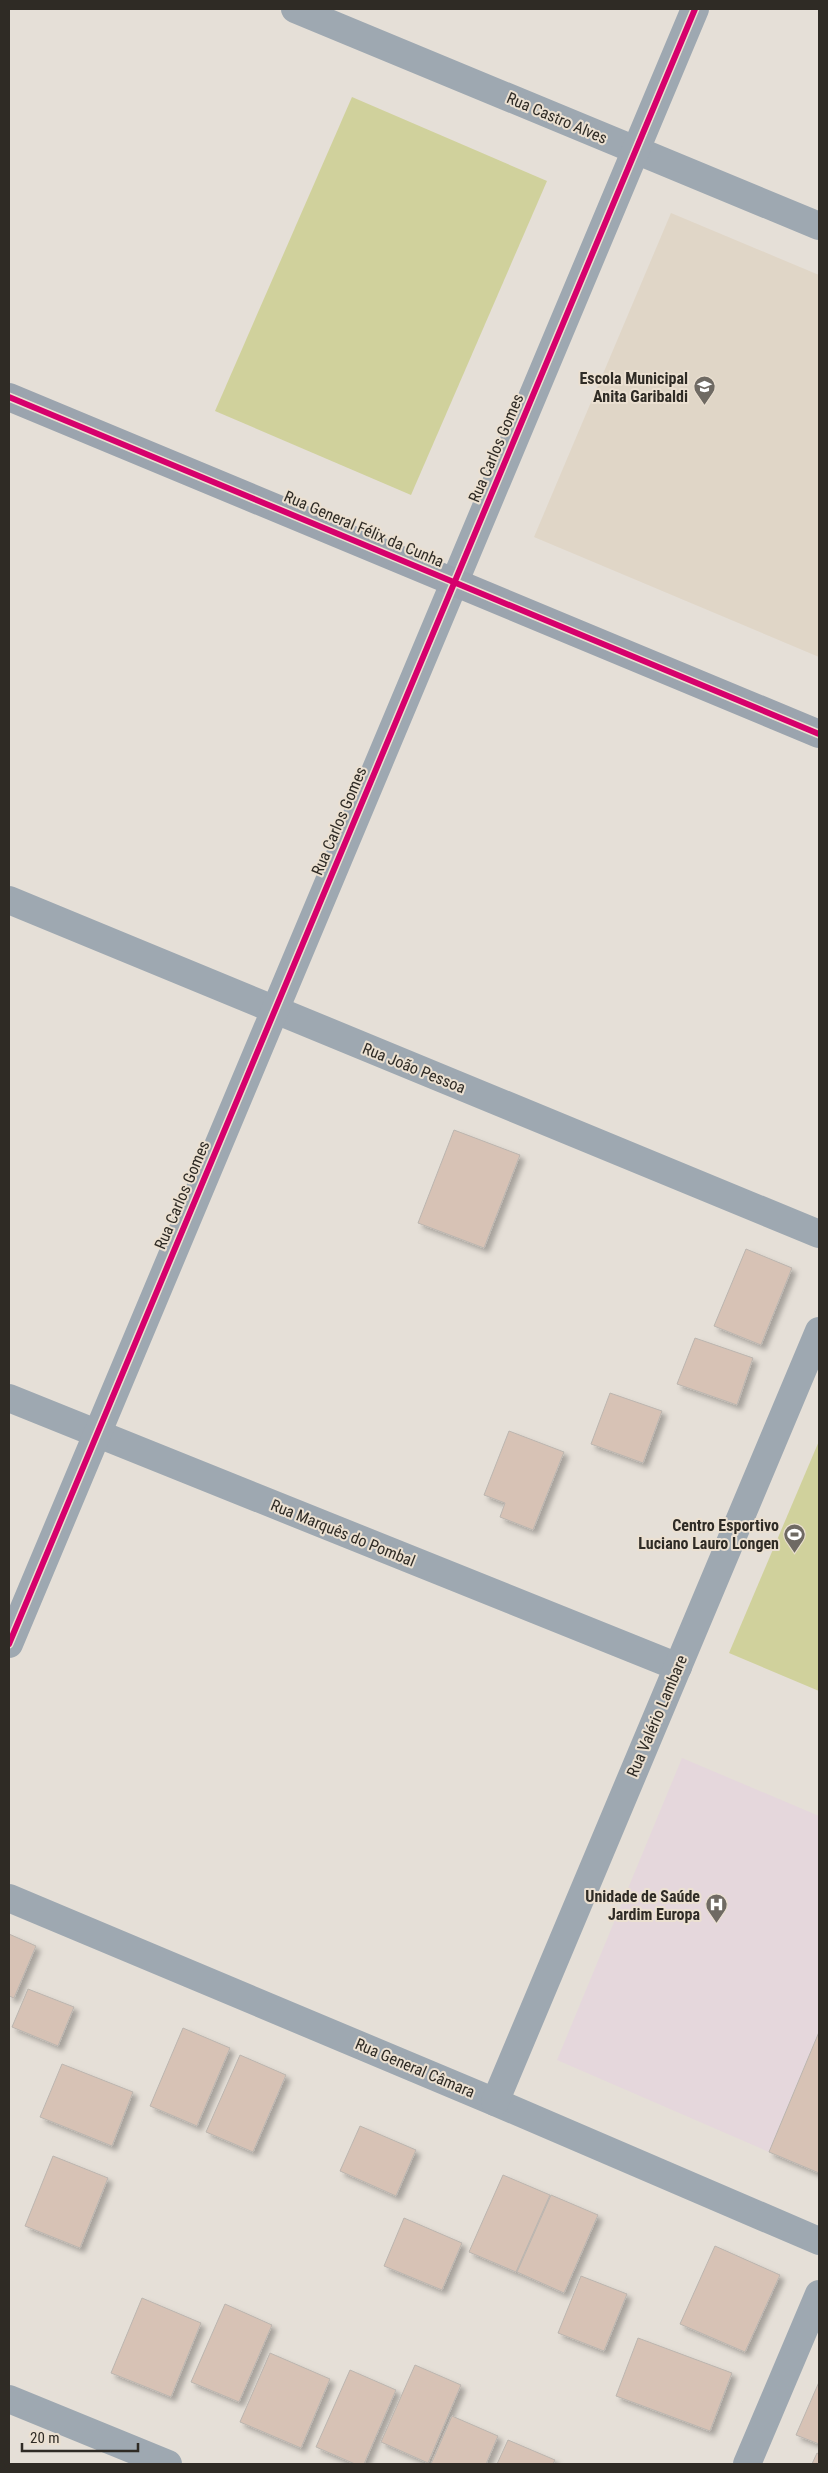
<svg xmlns="http://www.w3.org/2000/svg" width="828" height="2473" viewBox="0 0 828 2473" font-family="'Roboto Condensed',sans-serif">
  <style>
    .built { fill: #e0d6c7 }
    .medical { fill: #e5d7dc }
    .green { fill: #d0d19c }
    .building { fill: #d7c2b5; stroke: #bbb5af; filter: url(#shadow) }
    .lines { fill: none; stroke-linecap: round; stroke-linejoin: round }
    .street { stroke: #9ea8b1; stroke-width: 28 }
    .secondary { stroke: #9ba4ae; stroke-width: 28 }
    .cycleway-casing { stroke: #ebe0d1; stroke-width: 9 }
    .cycleway { stroke: #d6006c; stroke-width: 6 }
    .labels { text-anchor: middle; dominant-baseline: central; stroke-width: 4; stroke-linejoin: round; paint-order: stroke }
    .street-label { font-size: 16px; fill: #2f2b25; stroke: #ebe0d1 }
    .poi-label { font-size: 16px; font-weight: bold; fill: #2f2b25; stroke: #ebe0d1; text-anchor: end }
  </style>
  <defs>
    <filter id="shadow"><feDropShadow dx="4.5" dy="4.5" stdDeviation="2.5" flood-color="#0004"/></filter>
  </defs>
  <rect width="100%" height="100%" fill="#e5dfd7"/>
  <polygon class="built" points="671,213 819,275 819,657 534,537"/>
  <polygon class="medical" points="682,1758 819,1816 819,2032 769,2152 557,2060"/>
  <g class="green">
    <polygon points="352,97 547,181 411,495 215,411"/>
    <polygon points="819,1441 819,1691 729,1653"/>
  </g>
  <g class="building">
    <polygon points="454,1130 520,1155 484,1248 418,1223"/>
    <polygon points="746,1249 792,1268 761,1345 714,1326"/>
    <polygon points="695,1338 753,1358 737,1405 677,1384"/>
    <polygon points="610,1393 662,1411 643,1463 591,1444"/>
    <polygon points="509,1431 564,1452 533,1530 500,1517 505,1503 484,1495"/>
    <polygon points="9,1934 36,1946 14,1998 9,1996"/>
    <polygon points="28,1989 74,2007 58,2046 12,2027"/>
    <polygon points="183,2028 230,2048 197,2126 150,2106"/>
    <polygon points="819,2032 819,2173 769,2152"/>
    <polygon points="240,2055 286,2075 253,2152 206,2132"/>
    <polygon points="62,2064 133,2092 112,2146 40,2117"/>
    <polygon points="360,2126 416,2150 396,2196 340,2171"/>
    <polygon points="53,2156 108,2178 80,2248 25,2226"/>
    <polygon points="503,2175 550,2195 516,2272 469,2252"/>
    <polygon points="551,2195 598,2215 564,2293 517,2272"/>
    <polygon points="404,2218 462,2243 442,2290 384,2266"/>
    <polygon points="715,2246 780,2275 745,2352 680,2324"/>
    <polygon points="581,2276 627,2294 604,2351 558,2333"/>
    <polygon points="142,2298 201,2323 171,2397 111,2373"/>
    <polygon points="225,2304 272,2325 239,2402 191,2382"/>
    <polygon points="638,2338 732,2373 710,2431 616,2396"/>
    <polygon points="270,2353 330,2379 301,2448 240,2422"/>
    <polygon points="415,2365 461,2385 428,2463 381,2442"/>
    <polygon points="350,2370 396,2390 364,2464 355,2464 316,2447"/>
    <polygon points="819,2382 819,2444 796,2435"/>
    <polygon points="452,2416 498,2436 486,2464 431,2464"/>
    <polygon points="508,2440 555,2460 553,2464 497,2464"/>
    <polygon points="817,2453 819,2454 819,2464 812,2464"/>
  </g>
  <g class="lines">
    <g class="street">
      <polyline points="295,9 819,226"/>
      <polyline points="9,900 819,1234"/>
      <polyline points="9,1398 678,1667"/>
      <polyline points="9,1644 695,9"/>
      <polyline points="9,1898 495,2102 819,2241"/>
      <polyline points="495,2102 819,1331"/>
      <polyline points="9,2399 168,2464"/>
      <polyline points="747,2464 819,2294"/>
    </g>
    <polyline class="secondary" points="9,397 819,734"/>
    <defs>
      <g id="cycleway">
        <polyline points="9,397 819,734"/>
        <polyline points="9,1644 695,9"/>
      </g>
    </defs>
    <use href="#cycleway" class="cycleway-casing"/>
    <use href="#cycleway" class="cycleway"/>
  </g>
  <defs>
    <symbol id="school-pin" viewBox="-11 -11 22 30"><path d="M0 17L-7.5 6A9.5 9.5 0 1 1 7.5 6Z" fill="#6f6a63" stroke="#ebe0d1"/><path d="M0-5L7-2L0 1L-7-2ZM-4 1L0 2.5L4 1V4Q0 6-4 4Z" fill="#fff"/></symbol>
    <symbol id="stadium-pin" viewBox="-11 -11 22 30"><path d="M0 17L-7.5 6A9.5 9.5 0 1 1 7.5 6Z" fill="#6f6a63" stroke="#ebe0d1"/><path d="M0-5a6.5 5 0 1 0 0 10a6.5 5 0 1 0 0-10ZM-3.5-1.8h7v3.6h-7Z" fill="#fff"/></symbol>
    <symbol id="hospital-pin" viewBox="-11 -11 22 30"><path d="M0 17L-7.5 6A9.5 9.5 0 1 1 7.5 6Z" fill="#6f6a63" stroke="#ebe0d1"/><path d="M-5-5h3v3.5h4V-5h3V5h-3V1.5h-4V5h-3Z" fill="#fff"/></symbol>
  </defs>
  <g fill-rule="evenodd">
    <use href="#school-pin" x="692" y="374" width="25" height="34"/>
    <use href="#stadium-pin" x="782" y="1522" width="25" height="34"/>
    <use href="#hospital-pin" x="704" y="1892" width="25" height="34"/>
  </g>
  <g class="labels">
    <g class="street-label">
      <text transform="translate(557 118) rotate(23)">Rua Castro Alves</text>
      <text transform="translate(496 448) rotate(-67)">Rua Carlos Gomes</text>
      <text transform="translate(364 529) rotate(23)">Rua General Félix da Cunha</text>
      <text transform="translate(339 821) rotate(-67)">Rua Carlos Gomes</text>
      <text transform="translate(414 1068) rotate(22)">Rua João Pessoa</text>
      <text transform="translate(182 1195) rotate(-67)">Rua Carlos Gomes</text>
      <text transform="translate(343 1533) rotate(22)">Rua Marquês do Pombal</text>
      <text transform="translate(657 1716) rotate(-67)">Rua Valério Lambare</text>
      <text transform="translate(415 2068) rotate(23)">Rua General Câmara</text>
    </g>
    <g class="poi-label">
      <text x="688" y="378">Escola Municipal<tspan x="688" dy="18">Anita Garibaldi</tspan></text>
      <text x="779" y="1525">Centro Esportivo<tspan x="779" dy="18">Luciano Lauro Longen</tspan></text>
      <text x="700" y="1896">Unidade de Saúde<tspan x="700" dy="18">Jardim Europa</tspan></text>
    </g>
  </g>
  <rect width="828" height="2473" fill="none" stroke="#2f2b25" stroke-width="20"/>
  <path d="M22 2443v8h116v-8" fill="none" stroke="#2f2b25" stroke-width="2.5"/>
  <text x="30" y="2443" font-size="15" fill="#2f2b25" stroke="#ebe0d1" stroke-width="4" paint-order="stroke">20 m</text>
</svg>
